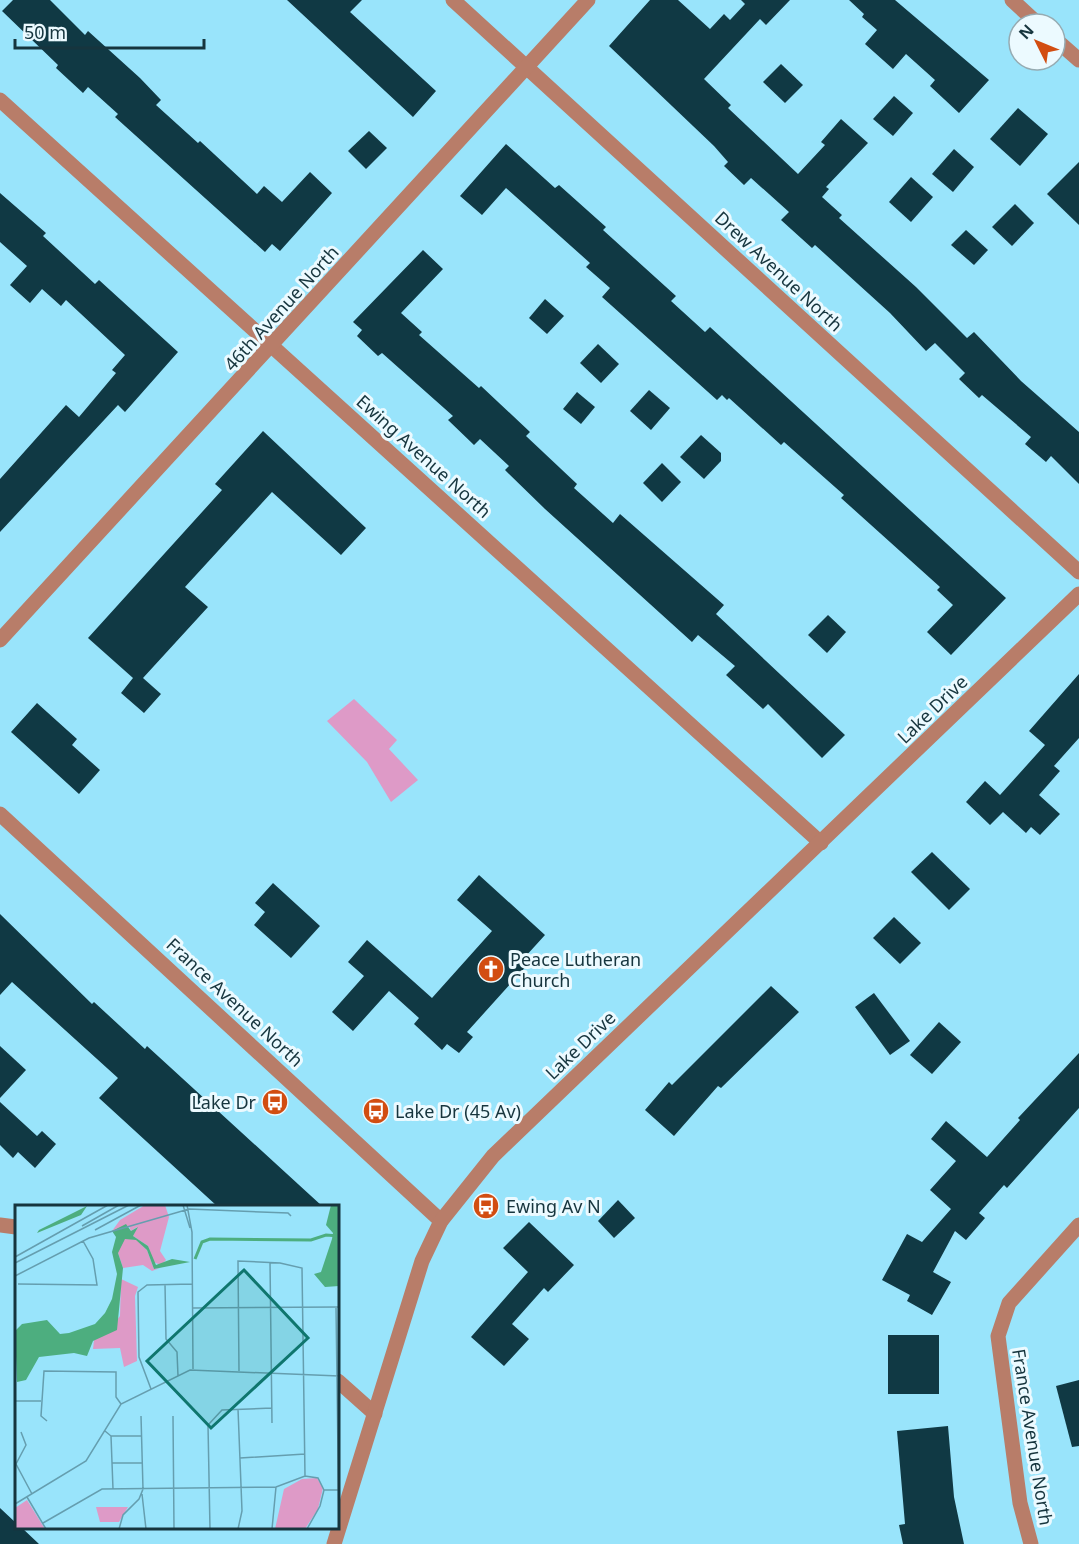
<svg xmlns="http://www.w3.org/2000/svg" width="1079" height="1544" viewBox="0 0 1079 1544" font-family="'Noto Sans',sans-serif">
  <style>
    .green { fill: #de9ac7 }
    .building { fill: #103944 }
    .lines { fill: none; stroke-linecap: round; stroke-linejoin: round }
    .minor { stroke: #b87d69; stroke-width: 15 }
    .labels { text-anchor: middle; dominant-baseline: central; stroke-width: 6; stroke-linejoin: round; paint-order: stroke }
    .street-label { font-size: 18px; fill: #16353e; stroke: #ecfaff }
    .poi-label { font-size: 18px; fill: #16353e; stroke: #ecfaff; text-anchor: start }
    .inset-river { fill: none; stroke: #4dae7f; stroke-width: 3 }
    .inset-road { fill: none; stroke: #659eaf; stroke-width: 1.5 }
    .view { fill: #0f766e; fill-opacity: 0.15; stroke: #0f766e; stroke-width: 3 }
    .inset-edge { fill: none; stroke: #16353e; stroke-width: 3 }
  </style>
  <rect width="100%" height="100%" fill="#99e4fb"/>
  <polygon class="green" points="354,699 397,740 389,749 418,780 391,802 367,762 327,721"/>
  <g class="building">
    <polygon points="13,0 50,0 85,35 88,31 140,78 161,100 156,105 198,143 200,141 257,194 264,186 282,202 310,172 332,193 280,251 272,244 265,252 115,117 118,114 88,87 83,93 56,68 58,65 2,11"/>
    <polygon points="287,0 362,0 350,12 436,91 413,117"/>
    <polygon points="650,0 678,0 710,29 724,14 730,20 745,4 741,0 790,0 766,25 760,19 704,79 731,105 728,108 798,174 825,145 821,142 841,119 868,143 826,187 829,189 822,197 842,215 839,218 916,287 967,338 974,332 1021,381 1079,432 1079,484 1051,456 1046,462 1025,444 1031,437 982,395 979,398 959,379 965,373 935,343 926,351 890,313 815,245 812,248 781,220 789,212 751,178 744,185 724,166 728,162 714,146 609,46"/>
    <polygon points="849,0 895,0 989,80 959,113 930,86 935,80 906,54 893,69 865,44 877,30 862,17 864,14"/>
    <polygon points="781,64 803,85 785,103 763,82"/>
    <polygon points="894,96 913,113 893,136 873,119"/>
    <polygon points="1018,108 1048,134 1020,166 990,139"/>
    <polygon points="369,131 387,148 366,169 348,151"/>
    <polygon points="506,144 555,188 559,185 606,227 603,230 676,296 671,301 705,332 710,327 1006,598 951,655 927,632 953,605 937,590 940,587 841,498 844,495 784,442 781,445 729,398 727,400 722,395 717,400 602,297 610,288 586,267 590,263 506,188 482,215 460,196"/>
    <polygon points="954,149 974,167 953,192 932,174"/>
    <polygon points="1079,162 1079,225 1047,194"/>
    <polygon points="911,177 933,197 911,222 889,202"/>
    <polygon points="0,193 46,233 43,236 95,284 99,280 178,352 125,412 118,405 0,532 0,479 66,405 79,417 116,373 112,370 125,355 66,300 61,306 42,289 30,303 10,285 27,266 0,242"/>
    <polygon points="1015,204 1034,223 1012,246 992,227"/>
    <polygon points="966,230 988,250 974,265 951,245"/>
    <polygon points="423,250 443,269 401,313 422,332 419,335 479,388 481,386 530,432 526,436 577,484 574,488 613,523 620,514 724,605 716,614 845,735 822,758 768,704 763,709 726,675 735,666 698,635 692,642 545,509 505,470 509,466 480,439 474,445 448,420 453,416 382,353 378,356 357,336 362,330 353,322"/>
    <polygon points="545,299 564,316 547,334 529,318"/>
    <polygon points="598,344 619,364 601,383 580,363"/>
    <polygon points="649,390 670,408 651,430 630,411"/>
    <polygon points="577,392 595,407 581,424 563,409"/>
    <polygon points="263,431 366,528 341,555 272,492 185,587 208,607 143,678 161,694 144,713 121,693 133,678 88,638 222,490 215,484"/>
    <polygon points="701,435 721,453 721,461 704,479 680,457"/>
    <polygon points="662,463 681,482 662,502 643,483"/>
    <polygon points="828,615 846,632 827,653 808,635"/>
    <polygon points="1079,674 1079,738 1054,766 1060,771 1039,795 1060,814 1040,835 1031,827 1026,833 1003,812 990,825 966,802 985,781 1000,795 1045,745 1029,731"/>
    <polygon points="37,703 77,739 72,745 100,770 79,794 11,732"/>
    <polygon points="932,852 970,889 949,910 911,872"/>
    <polygon points="479,875 545,935 525,957 530,962 467,1032 473,1037 459,1053 447,1044 442,1050 414,1024 419,1018 389,991 353,1031 332,1012 364,976 348,962 367,940 432,998 492,931 457,900"/>
    <polygon points="273,883 320,926 291,958 254,925 265,912 255,903"/>
    <polygon points="0,914 92,1004 94,1002 145,1049 147,1046 322,1206 217,1206 99,1098 118,1078 12,982 0,995"/>
    <polygon points="894,917 921,943 900,964 873,938"/>
    <polygon points="771,986 799,1012 721,1088 718,1086 674,1136 645,1110 669,1082 672,1085"/>
    <polygon points="874,993 910,1041 890,1055 855,1007"/>
    <polygon points="939,1022 961,1042 932,1074 910,1055"/>
    <polygon points="0,1046 26,1070 0,1098"/>
    <polygon points="1079,1053 1079,1108 1007,1188 1004,1185 979,1213 985,1218 966,1240 955,1231 933,1272 951,1282 932,1315 907,1301 910,1295 882,1280 907,1234 922,1242 951,1209 930,1190 956,1161 931,1139 946,1121 987,1157 1020,1120 1018,1118"/>
    <polygon points="0,1102 37,1136 42,1131 56,1144 35,1168 18,1152 13,1158 0,1145"/>
    <polygon points="618,1200 635,1218 614,1238 598,1221"/>
    <polygon points="529,1222 574,1265 548,1292 544,1288 512,1324 529,1339 504,1366 471,1337 528,1272 503,1248"/>
    <rect x="888" y="1335" width="51" height="59"/>
    <polygon points="1079,1380 1079,1446 1072,1447 1056,1386"/>
    <polygon points="948,1426 954,1497 964,1544 903,1544 899,1525 905,1524 897,1431"/>
    <polygon points="0,1508 16,1523 16,1527 21,1527 39,1544 0,1544"/>
  </g>
  <g class="lines">
    <g class="minor">
      <polyline points="453,0 1079,572"/>
      <polyline points="1012,0 1038,24"/>
      <polyline points="1055,39 1079,60"/>
      <polyline points="0,100 821,843"/>
      <polyline points="0,640 588,0"/>
      <polyline points="0,814 441,1221"/>
      <polyline points="0,1225 16,1227"/>
      <polyline points="338,1381 375,1414"/>
      <polyline points="334,1544 422,1261 441,1221 493,1156 1079,594"/>
      <polyline points="1031,1544 1020,1503 998,1336 1009,1303 1079,1225"/>
    </g>
  </g>
  <defs>
    <symbol id="church-disc" viewBox="-11 -11 22 22"><circle r="9.5" fill="#d24d11" stroke="#ecfaff"/><path d="M-1.2-6h2.4v3.5h3.3v2.4h-3.3V6h-2.4V-.1h-3.3v-2.4h3.3Z" fill="#fff"/></symbol>
    <symbol id="bus-disc" viewBox="-11 -11 22 22"><circle r="9.5" fill="#d24d11" stroke="#ecfaff"/><path d="M-5-6H5V4H4V6H2V4H-2V6H-4V4H-5ZM-3.5-4V0h7V-4ZM-3.5 1.2v1.5H-2V1.2ZM2 1.2v1.5H3.5V1.2Z" fill="#fff"/></symbol>
  </defs>
  <g fill-rule="evenodd">
    <use href="#church-disc" x="476" y="954" width="30" height="30"/>
    <use href="#bus-disc" x="260" y="1087" width="30" height="30"/>
    <use href="#bus-disc" x="361" y="1096" width="30" height="30"/>
    <use href="#bus-disc" x="471" y="1191" width="30" height="30"/>
  </g>
  <g class="labels">
    <g class="street-label">
      <text transform="translate(779 271) rotate(43)">Drew Avenue North</text>
      <text transform="translate(281 308) rotate(-48)">46th Avenue North</text>
      <text transform="translate(424 456) rotate(42)">Ewing Avenue North</text>
      <text transform="translate(932 709) rotate(-44)">Lake Drive</text>
      <text transform="translate(235 1002) rotate(43)">France Avenue North</text>
      <text transform="translate(580 1045) rotate(-44)">Lake Drive</text>
      <text transform="translate(1033 1437) rotate(81)">France Avenue North</text>
    </g>
    <g class="poi-label">
      <text x="510" y="959">Peace Lutheran<tspan x="510" dy="21">Church</tspan></text>
      <text x="256" y="1102" text-anchor="end">Lake Dr</text>
      <text x="395" y="1111">Lake Dr (45 Av)</text>
      <text x="506" y="1206">Ewing Av N</text>
    </g>
  </g>
  <g transform="translate(15 1205)">
    <rect width="324" height="324" fill="#99e4fb"/>
    <path d="M 130,0 L 150,0 L 154,12 L 145,46 L 151,55 L 146,60 L 138,57 L 133,41 L 118,31 L 122,22 L 116,26 L 114,21 L 97,26 L 105,15 ZM 111,33 L 122,35 L 132,45 L 139,64 L 145,63 L 137,66 L 128,60 L 108,63 L 103,48 L 104,39 ZM 106,74 L 123,82 L 120,91 L 122,156 L 109,162 L 105,143 L 78,144 L 79,135 L 93,127 L 105,111 ZM 302,273 L 308,283 L 303,304 L 290,324 L 260,324 L 269,284 L 287,274 ZM 12,295 L 30,324 L 0,324 L 0,303 ZM 81,302 L 113,302 L 104,317 L 85,317 Z" fill="#de9ac7"/>
    <path d="M 316,0 L 324,0 L 324,81 L 310,82 L 299,69 L 306,67 L 317,34 L 318,28 L 311,20 ZM 72,1 L 66,10 L 22,28 L 24,25 ZM 111,19 L 116,26 L 123,22 L 118,31 L 133,41 L 141,60 L 157,54 L 175,57 L 139,64 L 132,45 L 121,35 L 110,34 L 103,48 L 108,63 L 102,125 L 78,136 L 72,151 L 59,148 L 24,152 L 11,175 L 2,177 L 0,126 L 7,119 L 32,115 L 45,129 L 54,128 L 80,119 L 90,108 L 97,94 L 102,69 L 97,47 L 101,32 L 97,26 Z" fill="#4dae7f"/>
    <path class="inset-river" d="M 180,54 L 187,37 L 195,34 L 296,35 L 311,30 L 324,31"/>
    <path class="inset-road" d="M 168,0 L 175,23M 172,0 L 177,27 L 178,164M 67,21 L 104,0M 80,25 L 126,0M 0,52 L 93,0M 255,57 L 257,218M 0,58 L 114,0M 0,71 L 74,33 L 174,4 L 273,8 L 276,11M 3,79 L 82,80 L 78,54 L 68,36M 150,79 L 151,134 L 162,147 L 163,171M 321,102 L 324,324M 178,103 L 324,102M 224,166 L 223,56 L 265,58 L 287,63 L 290,271M 136,184 L 124,152 L 123,87 L 132,80 L 178,79M 0,196 L 26,196M 223,204 L 227,306 L 223,324M 158,211 L 159,324M 32,216 L 26,211 L 29,166 L 101,167 L 101,192 L 106,199M 90,226 L 96,231 L 98,284M 6,227 L 11,240 L 1,259 L 17,289M 96,231 L 126,231M 225,253 L 290,249M 97,258 L 127,258M 127,289 L 131,324M 12,292 L 31,324M 0,299 L 71,256 L 106,199 L 175,165 L 324,171M 28,318 L 87,284 L 261,282 L 290,271 L 303,273 L 309,285 L 324,285M 104,324 L 108,310 L 124,294 L 128,284 L 126,211M 195,324 L 193,220 L 207,205 L 257,203M 257,324 L 261,282M 292,324 L 305,301 L 309,285"/>
    <path class="view" d="M 229,65 L 293,133 L 196,223 L 132,156 Z"/>
    <rect width="324" height="324" class="inset-edge"/>
  </g>
  <g transform="translate(1037 42) rotate(313)"><circle r="28" fill="#ecfaff" stroke="#96abb2" stroke-width="1.5"/>
  <path d="M0-4.5L10 22L0 15L-10 22Z" fill="#d24d11"/>
  <text y="-9" font-size="16" font-weight="bold" text-anchor="middle" fill="#16353e">N</text>
  </g>
  <path d="M15 39v9h189v-9" fill="none" stroke="#16353e" stroke-width="3"/>
  <text x="24" y="39" font-size="18" fill="#16353e" stroke="#ecfaff" stroke-width="4.5" paint-order="stroke">50 m</text>
</svg>
